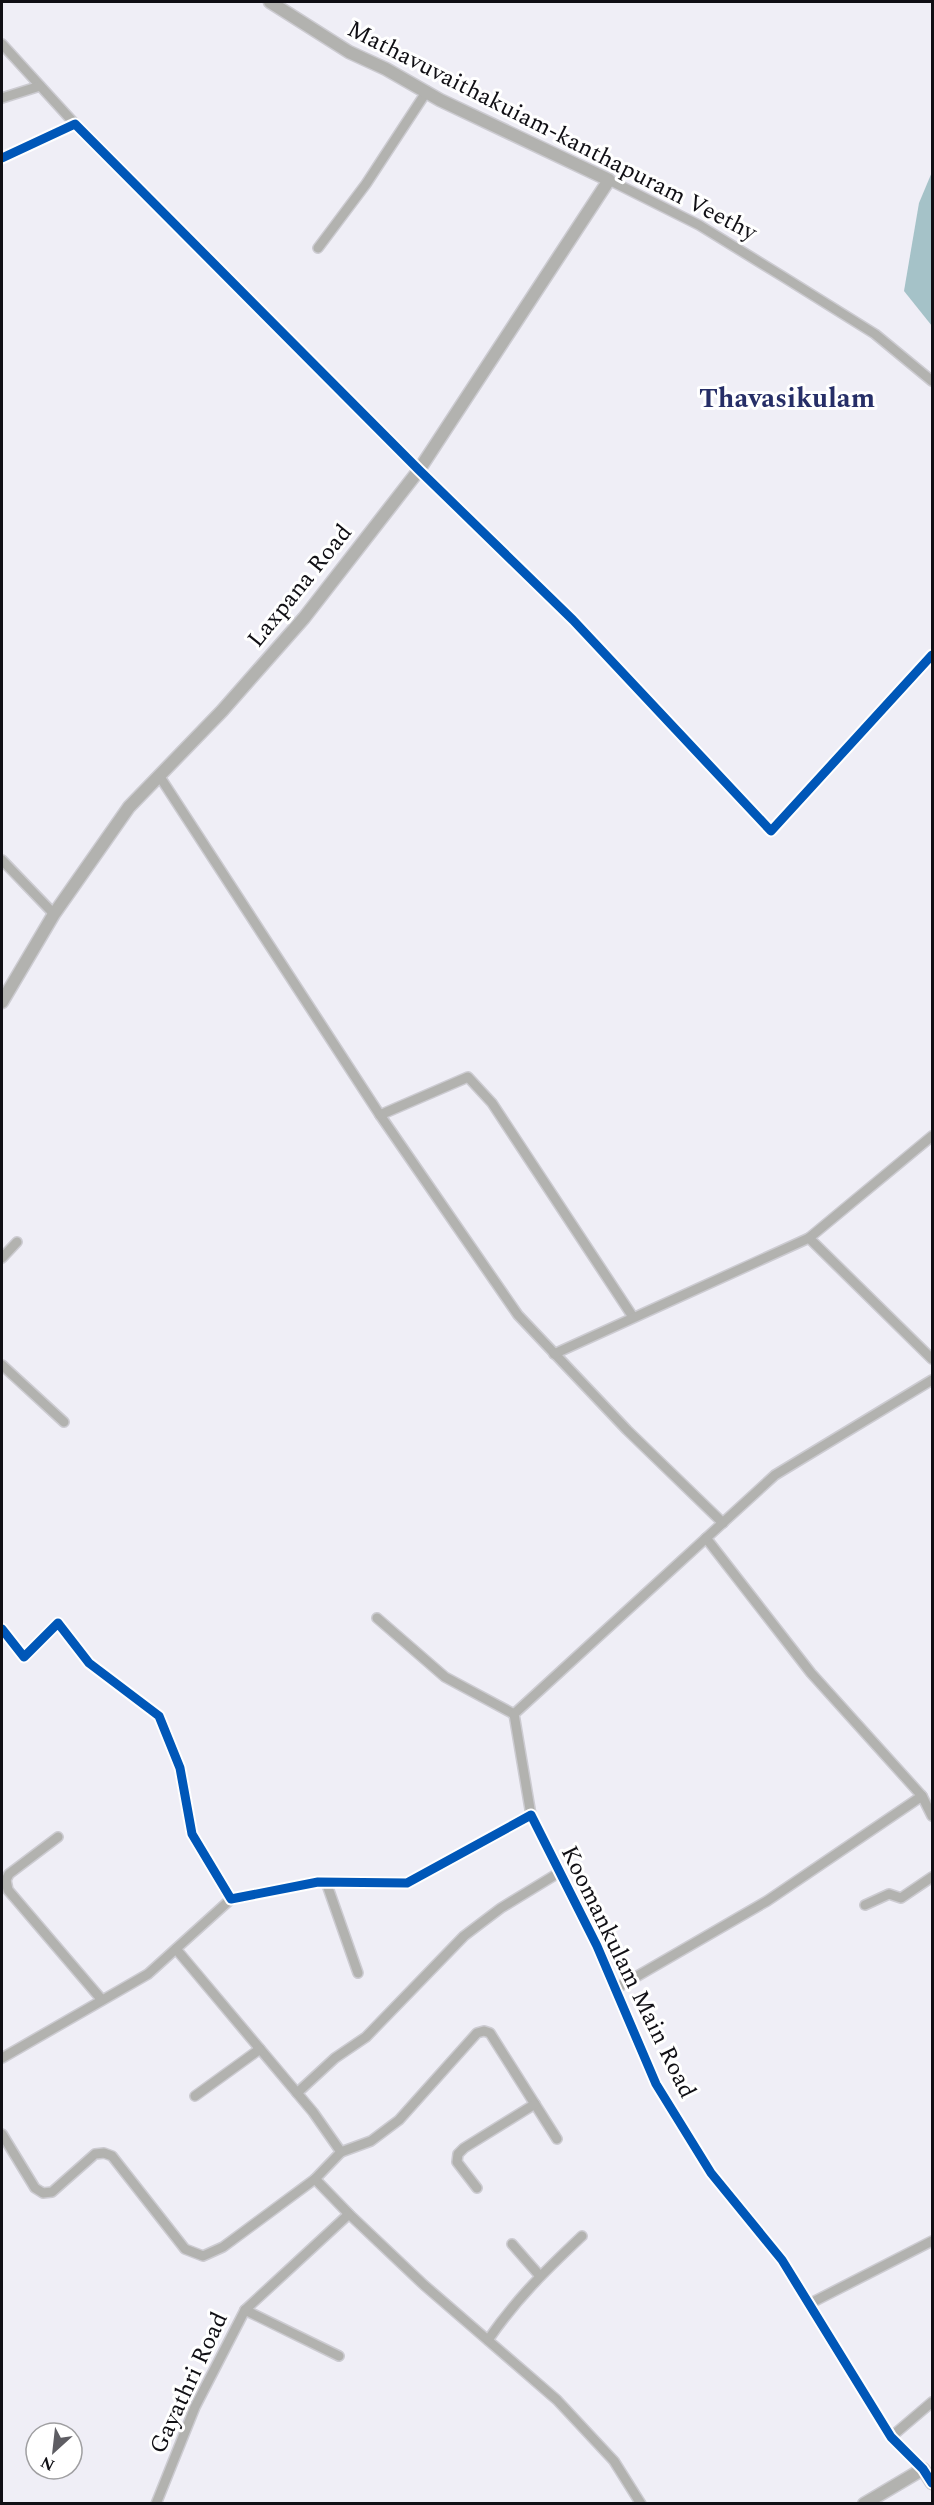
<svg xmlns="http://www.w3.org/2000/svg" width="934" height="2505" viewBox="0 0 934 2505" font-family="Spectral,serif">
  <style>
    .water { fill: #a5c2c8 }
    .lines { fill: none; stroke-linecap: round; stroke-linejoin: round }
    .minor-casing { stroke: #cccbd1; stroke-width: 12 }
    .tertiary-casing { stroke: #cccbd1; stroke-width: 15 }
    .minor { stroke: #b2b2af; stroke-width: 9 }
    .tertiary { stroke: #b2b2af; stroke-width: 12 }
    .cycleway-casing { stroke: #fff; stroke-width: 13 }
    .cycleway { stroke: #0057b8; stroke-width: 9 }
    .labels { text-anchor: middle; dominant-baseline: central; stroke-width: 6; stroke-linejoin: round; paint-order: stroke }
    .street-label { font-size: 24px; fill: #100f14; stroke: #fff }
    .quarter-label { font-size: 27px; font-weight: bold; fill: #262e67; stroke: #fff }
  </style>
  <rect width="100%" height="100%" fill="#efeef6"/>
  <polygon class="water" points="932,172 932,326 904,291 919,203"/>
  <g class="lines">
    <defs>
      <g id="minor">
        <polyline points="2,44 75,124"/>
        <polyline points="2,98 40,86"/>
        <polyline points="2,158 75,124 419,470 573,620 771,831 932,655"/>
        <polyline points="609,180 699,225 782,276 875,334 932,381"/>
        <polyline points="318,248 366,184 427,91"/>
        <polyline points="160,777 380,1115 518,1315 627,1430 723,1523"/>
        <polyline points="2,860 54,914"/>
        <polyline points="380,1115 468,1077 492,1103 633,1317"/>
        <polyline points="932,1136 809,1238 932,1359"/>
        <polyline points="2,1258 17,1242"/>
        <polyline points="554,1354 809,1238"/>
        <polyline points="2,1365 64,1422"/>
        <polyline points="706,1538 811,1673 922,1796 932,1816"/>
        <polyline points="377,1618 445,1677 514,1714"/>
        <polyline points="2,1629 24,1657 58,1623 89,1663 159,1716 180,1768 192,1834 231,1899 318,1882 407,1883 531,1815 597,1946 656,2084 711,2173 782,2260 891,2437 923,2469"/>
        <polyline points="531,1815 514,1714 775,1475 932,1380"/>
        <polyline points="58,1837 9,1874 6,1880 8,1890 102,2000"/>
        <polyline points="326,1882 358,1973"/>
        <polyline points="865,1905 889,1894 901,1898 932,1877"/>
        <polyline points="176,1949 313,2112 341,2152 315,2179 349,2214 424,2285 557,2400 614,2461 641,2504"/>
        <polyline points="615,1989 767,1901 922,1796"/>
        <polyline points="2,2058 148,1974 231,1899"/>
        <polyline points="297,2093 335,2058 366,2037 464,1936 501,1908 560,1872"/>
        <polyline points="195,2096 260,2049"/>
        <polyline points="2,2134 35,2188 43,2193 52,2192 95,2154 104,2153 112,2156 185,2249 203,2256 223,2247 315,2179"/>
        <polyline points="341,2152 371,2141 399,2120 477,2033 484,2031 490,2033 557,2139"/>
        <polyline points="477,2188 457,2162 458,2154 464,2148 535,2104"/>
        <polyline points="512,2244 540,2276"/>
        <polyline points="809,2304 932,2241"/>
        <polyline points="245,2310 339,2356"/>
        <path d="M 488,2340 C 517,2298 546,2270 582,2236"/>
        <polyline points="891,2437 932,2402"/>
        <polyline points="156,2504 195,2407 245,2310 349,2214"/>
      </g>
      <g id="tertiary">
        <polyline points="2,1002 54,914 129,807 222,711 304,618 419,470 609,180 440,100 386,69 349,52 270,2"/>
        <polyline points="864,2504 923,2469 932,2483"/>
      </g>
    </defs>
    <use href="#minor" class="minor-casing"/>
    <use href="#tertiary" class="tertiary-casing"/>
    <use href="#minor" class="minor"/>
    <use href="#tertiary" class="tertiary"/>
    <defs>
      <g id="cycleway">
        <polyline points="2,158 75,124 419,470 573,620 771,831 932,655"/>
        <polyline points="2,1629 24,1657 58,1623 89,1663 159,1716 180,1768 192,1834 231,1899 318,1882 407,1883 531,1815 597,1946 656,2084 711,2173 782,2260 891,2437 923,2469 932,2483"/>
      </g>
    </defs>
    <use href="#cycleway" class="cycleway-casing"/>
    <use href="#cycleway" class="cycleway"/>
  </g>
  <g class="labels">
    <g class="street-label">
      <text transform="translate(552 131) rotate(27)">Mathavuvaithakuiam-kanthapuram Veethy</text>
      <text transform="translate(300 586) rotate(-51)">Laxpana Road</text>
      <text transform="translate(628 1972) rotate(64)">Koomankulam Main Road</text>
      <text transform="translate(189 2383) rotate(-65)">Gayathri Road</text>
    </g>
    <g class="quarter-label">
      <text x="787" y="399">Thavasikulam</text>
    </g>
  </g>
  <rect width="934" height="2505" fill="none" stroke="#100f14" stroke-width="6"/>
  <g transform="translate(54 2451) rotate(207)"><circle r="28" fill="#ffffff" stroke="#9f9fa1" stroke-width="1.5"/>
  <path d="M0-4.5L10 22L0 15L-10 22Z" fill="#5e5d63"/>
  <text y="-9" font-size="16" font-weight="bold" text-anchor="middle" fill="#100f14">N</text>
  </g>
</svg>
